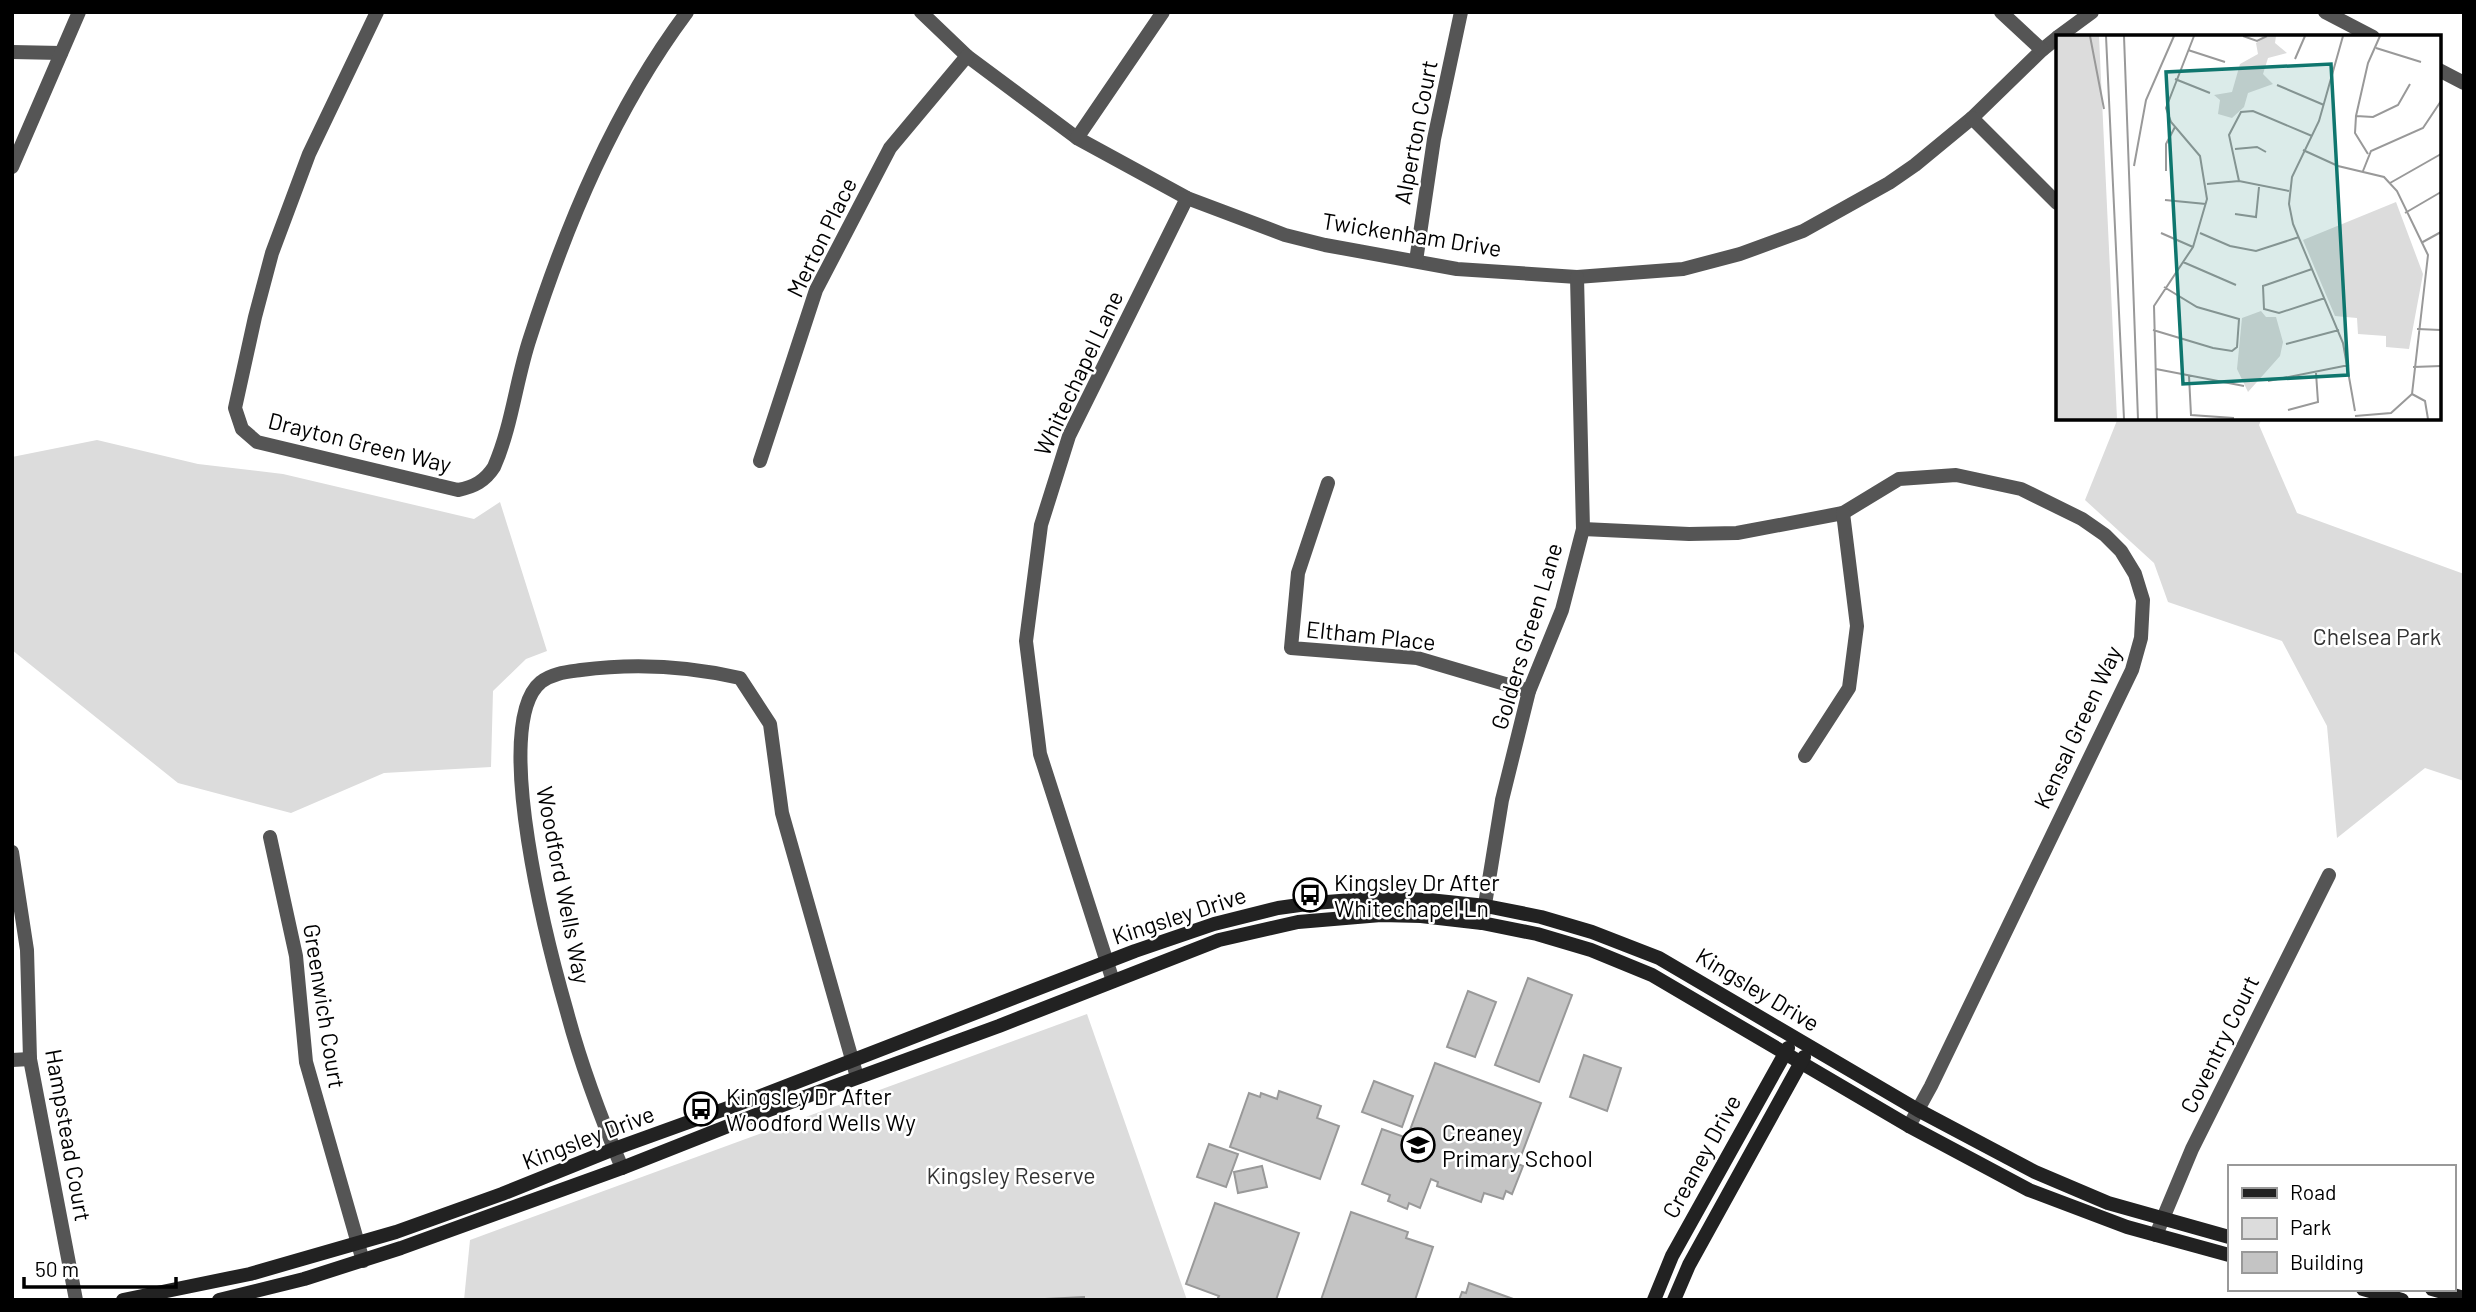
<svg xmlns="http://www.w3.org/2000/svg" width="2476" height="1312" viewBox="0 0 2476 1312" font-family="Barlow,sans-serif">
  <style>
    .green { fill: #dcdcdc }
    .building { fill: #c4c4c4; stroke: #999; stroke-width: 2 }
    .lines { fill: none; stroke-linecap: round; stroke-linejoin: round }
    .street { stroke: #555; stroke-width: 14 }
    .secondary { stroke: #222; stroke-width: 14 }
    .labels { text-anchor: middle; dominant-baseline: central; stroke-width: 5; stroke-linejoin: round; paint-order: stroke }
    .street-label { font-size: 23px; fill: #000; stroke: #fff }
    .park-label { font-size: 23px; fill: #333; stroke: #fff }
    .poi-label { font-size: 23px; fill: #000; stroke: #fff; text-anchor: start }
    .inset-road { fill: none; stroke: #999; stroke-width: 2 }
    .view { fill: #0f766e; fill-opacity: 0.15; stroke: #0f766e; stroke-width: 3.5 }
    .inset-edge { fill: none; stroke: #000; stroke-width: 3.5 }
  </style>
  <rect width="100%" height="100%" fill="#fff"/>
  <g class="green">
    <polygon points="2118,418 2262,418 2259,425 2297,513 2464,574 2464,781 2425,768 2337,838 2327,726 2282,641 2168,602 2154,563 2085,500"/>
    <polygon points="97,440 198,464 283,474 474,519 500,502 547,651 526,659 493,691 491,767 384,773 291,813 178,783 12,650 12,457"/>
    <polygon points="1087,1014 1187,1300 464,1300 470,1240"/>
  </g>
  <g class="building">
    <polygon points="1528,978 1572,995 1539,1082 1495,1065"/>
    <polygon points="1468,991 1496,1002 1475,1057 1447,1047"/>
    <polygon points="1584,1055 1621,1068 1607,1111 1570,1097"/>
    <polygon points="1435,1063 1541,1103 1518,1164 1523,1166 1512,1194 1506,1191 1503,1199 1484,1193 1481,1202 1437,1186 1438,1182 1431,1179 1420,1208 1409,1203 1407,1209 1388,1201 1390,1195 1362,1184 1382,1129 1407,1138"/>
    <polygon points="1374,1081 1413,1096 1402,1127 1362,1112"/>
    <polygon points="1279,1091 1321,1106 1317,1118 1339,1126 1320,1179 1230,1147 1249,1093 1260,1097 1261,1093 1277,1099"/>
    <polygon points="1209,1144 1238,1154 1226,1187 1197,1177"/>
    <polygon points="1262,1166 1267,1187 1238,1193 1234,1172"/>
    <polygon points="1215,1203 1299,1233 1276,1300 1217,1300 1219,1296 1186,1284"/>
    <polygon points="1351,1212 1408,1232 1406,1238 1433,1247 1415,1300 1321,1300"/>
    <polygon points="1469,1283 1516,1300 1459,1300 1462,1292 1466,1293"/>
    <polygon points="1084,1297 1084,1300 1025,1300"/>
  </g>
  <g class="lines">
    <g class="street">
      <path d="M 377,12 L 309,154 L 272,253 L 255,317 L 235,408 L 242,429 L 257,442 L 458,490 C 474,487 485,481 494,467 C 512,426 516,380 530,338 C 567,223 614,110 687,12"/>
      <polyline points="921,12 967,56 1077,138 1187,198 1285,235 1325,245 1457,269 1577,277 1683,269 1740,254 1803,231 1889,183 1915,165 1972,118 2042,50 2058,37"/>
      <polyline points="2001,12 2042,50"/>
      <polyline points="2325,12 2373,37"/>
      <polyline points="2058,37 2092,12"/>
      <polyline points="12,52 61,53"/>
      <polyline points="2439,70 2464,83"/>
      <polyline points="1972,118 2057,203"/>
      <polyline points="1077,138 1163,12"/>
      <polyline points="12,167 79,12"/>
      <polyline points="1416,261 1434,139 1461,12"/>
      <polyline points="760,461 816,290 890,148 967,56"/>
      <polyline points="1328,483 1298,573 1291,648 1417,658 1529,691"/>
      <polyline points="1583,529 1689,534 1737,533 1843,513 1899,479 1956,475 2021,489 2082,519 2105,535 2121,551 2135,574 2143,600 2141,638 2132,670 1931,1086 1909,1126"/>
      <polyline points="1805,756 1849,688 1857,626 1843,513"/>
      <polyline points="270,837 296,956 306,1062 363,1261"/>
      <polyline points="12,852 27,950 30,1059 76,1300"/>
      <polyline points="1482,923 1502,800 1529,691 1562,610 1583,529 1577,277"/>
      <polyline points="1113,981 1040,754 1026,641 1041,525 1069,436 1187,198"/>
      <polyline points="12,1060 30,1059"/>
      <path d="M 622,1168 C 601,1118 581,1065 567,1012 C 550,953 489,724 541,682 C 553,673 567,672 581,670 C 634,663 688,666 740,678 L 770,724 L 782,813 L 857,1077"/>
      <polyline points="2156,1235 2192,1149 2329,875"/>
    </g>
    <g class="secondary">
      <polyline points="2363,1289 2402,1300"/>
      <polyline points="2432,1289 2464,1298"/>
      <polyline points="123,1300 250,1274 396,1232 502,1194 614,1149 758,1097 1135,951 1214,924 1278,908 1314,903 1378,898 1429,900 1486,906 1541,917 1592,932 1659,958 1918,1110 2035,1172 2108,1203 2229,1237"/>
      <polyline points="219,1300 304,1279 401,1248 622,1168 761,1113 999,1026 1219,940 1298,922 1381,915 1421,916 1482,923 1537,934 1591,950 1652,975 1909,1126 2029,1190 2127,1227 2229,1255"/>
      <polyline points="1654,1300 1672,1256 1788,1048"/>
      <polyline points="1674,1300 1689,1265 1804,1057"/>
    </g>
  </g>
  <defs>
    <symbol id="bus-ring" viewBox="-11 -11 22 22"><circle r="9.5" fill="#fff" stroke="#000" stroke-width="1.5"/><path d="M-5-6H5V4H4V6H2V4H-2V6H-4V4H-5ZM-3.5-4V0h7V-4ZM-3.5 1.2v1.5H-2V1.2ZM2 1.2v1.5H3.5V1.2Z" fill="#000"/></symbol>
    <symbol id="school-ring" viewBox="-11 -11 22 22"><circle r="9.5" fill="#fff" stroke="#000" stroke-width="1.5"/><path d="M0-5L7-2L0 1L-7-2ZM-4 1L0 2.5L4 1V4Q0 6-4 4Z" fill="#000"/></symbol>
  </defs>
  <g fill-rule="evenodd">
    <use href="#bus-ring" x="1291" y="876" width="38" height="38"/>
    <use href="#bus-ring" x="682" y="1090" width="38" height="38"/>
    <use href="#school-ring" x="1399" y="1126" width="38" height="38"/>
  </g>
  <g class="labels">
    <g class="street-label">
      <text transform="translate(1415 132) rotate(-79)">Alperton Court</text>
      <text transform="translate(1412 234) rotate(9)">Twickenham Drive</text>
      <text transform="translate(821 237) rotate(-64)">Merton Place</text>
      <text transform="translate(1078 373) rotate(-65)">Whitechapel Lane</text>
      <text transform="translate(360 442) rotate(14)">Drayton Green Way</text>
      <text transform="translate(1371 635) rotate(6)">Eltham Place</text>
      <text transform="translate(1526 636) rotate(-73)">Golders Green Lane</text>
      <text transform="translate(2077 727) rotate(-65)">Kensal Green Way</text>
      <text transform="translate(564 885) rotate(79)">Woodford Wells Way</text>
      <text transform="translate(1179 915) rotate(-18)">Kingsley Drive</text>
      <text transform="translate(1758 989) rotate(31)">Kingsley Drive</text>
      <text transform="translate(325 1006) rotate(81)">Greenwich Court</text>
      <text transform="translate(2219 1044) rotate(-64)">Coventry Court</text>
      <text transform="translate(69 1135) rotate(80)">Hampstead Court</text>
      <text transform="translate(588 1137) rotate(-21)">Kingsley Drive</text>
      <text transform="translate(1701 1156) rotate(-61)">Creaney Drive</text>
    </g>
    <g class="park-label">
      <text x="2377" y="636">Chelsea Park</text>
      <text x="1011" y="1175">Kingsley Reserve</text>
    </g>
    <g class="poi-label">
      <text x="1334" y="882">Kingsley Dr After<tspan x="1334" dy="26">Whitechapel Ln</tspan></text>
      <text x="726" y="1096">Kingsley Dr After<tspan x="726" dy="26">Woodford Wells Wy</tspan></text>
      <text x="1442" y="1132">Creaney<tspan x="1442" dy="26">Primary School</tspan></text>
    </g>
  </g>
  <g transform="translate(2056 35)">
    <rect width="385" height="385" fill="#fff"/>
    <path d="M 0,1 L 43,1 L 61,384 L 0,384 ZM 212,1 L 220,1 L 219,8 L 231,18 L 212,23 L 207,39 L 217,49 L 192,58 L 188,72 L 176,83 L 162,79 L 164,65 L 158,60 L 176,57 L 184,29 L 202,19 L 200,8 ZM 340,167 L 367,239 L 353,314 L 330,312 L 330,301 L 302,299 L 301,283 L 279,281 L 247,205 ZM 205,276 L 210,282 L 220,282 L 227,307 L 224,321 L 192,357 L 181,334 L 186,283 Z" fill="#dcdcdc"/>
    <path class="inset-road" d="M 34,1 L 48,74M 50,1 L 68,384M 68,1 L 82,384M 187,1 L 201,6 L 211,1M 287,1 L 263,86 L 236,142 L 233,169 L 237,189 L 287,308 L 299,376M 320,13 L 365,27M 132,15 L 169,27M 239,24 L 249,1M 119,44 L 154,58M 221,50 L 268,70M 300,81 L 317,82 L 342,70 L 354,49M 179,114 L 201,112 L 210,117M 247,115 L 282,131 L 328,142 L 341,156 L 372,220 L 356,359 L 335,378 L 299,381M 312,119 L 299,98 L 300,81 L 312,28 L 324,1M 78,131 L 90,65 L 118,1M 110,136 L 110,109 L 119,92M 307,136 L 315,116 L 367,93 L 385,66M 183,146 L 173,100 L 185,77 L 197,76 L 256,101M 334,148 L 385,119M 151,149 L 183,146 L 233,156M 109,165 L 150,169M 349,178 L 385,157M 179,179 L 200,182 L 203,152M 105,198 L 137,212M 144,198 L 174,211 L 200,216 L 243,202M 365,208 L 385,197M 127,227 L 180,250M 256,234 L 207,251 L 208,274 L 223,278 L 269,263M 361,294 L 385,295M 97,295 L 157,313 L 176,316 L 181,312 L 183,284 L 141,272 L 108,252M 230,309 L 283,295M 357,332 L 385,331M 100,334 L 188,351M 133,341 L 135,380 L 178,383M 212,346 L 293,330M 356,359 L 369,366 L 372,384M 232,375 L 262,367 L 260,338M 101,384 L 98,271 L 137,212 L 151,164 L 144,121 L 115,87 L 110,73 L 138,1"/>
    <path class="view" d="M 275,29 L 292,340 L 127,349 L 110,37 Z"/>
    <rect width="385" height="385" class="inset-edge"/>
  </g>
  <rect width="2476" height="1312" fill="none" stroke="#000000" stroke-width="28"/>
  <rect x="2228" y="1165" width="228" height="126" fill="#ffffff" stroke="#999999" stroke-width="2"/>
  <rect x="2242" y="1188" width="35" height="10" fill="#222222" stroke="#999999" stroke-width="2"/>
  <text x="2290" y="1200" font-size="21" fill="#000000">Road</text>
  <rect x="2242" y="1218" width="35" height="21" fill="#dcdcdc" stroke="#999999" stroke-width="2"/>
  <text x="2290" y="1235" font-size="21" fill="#000000">Park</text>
  <rect x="2242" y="1252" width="35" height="21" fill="#c4c4c4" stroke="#999999" stroke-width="2"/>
  <text x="2290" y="1270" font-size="21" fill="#000000">Building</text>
  <path d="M24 1277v10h152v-10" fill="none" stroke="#000000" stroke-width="3.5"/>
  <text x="35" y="1277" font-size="21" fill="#000000" stroke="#ffffff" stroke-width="5" paint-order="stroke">50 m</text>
</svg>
